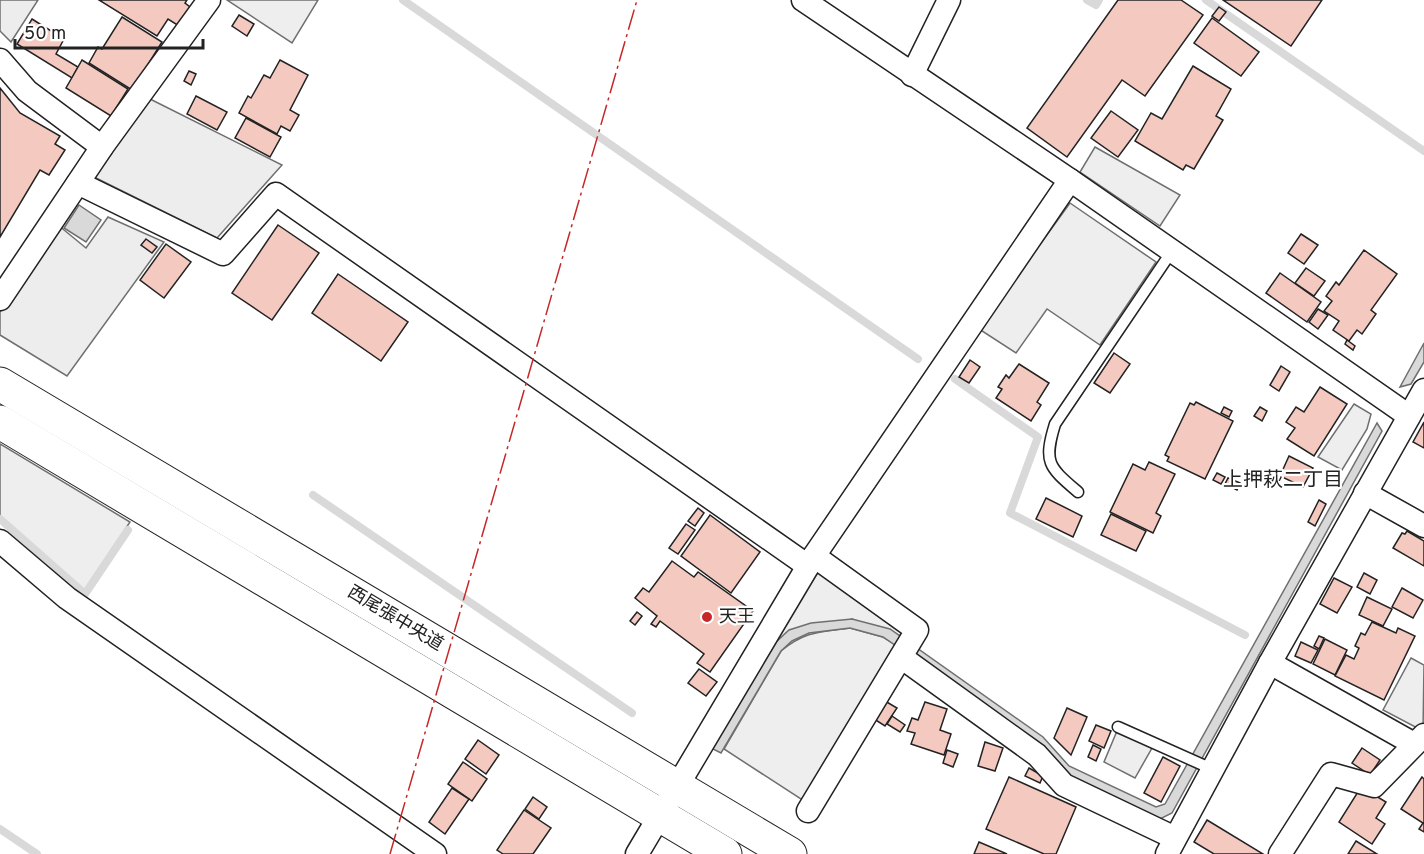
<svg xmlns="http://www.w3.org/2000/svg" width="1424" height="854" viewBox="0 0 1424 854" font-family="Overpass,'Noto Sans JP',sans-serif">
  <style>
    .green { fill: #eee; stroke: #6f6f6f; stroke-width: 1.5 }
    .parking { fill: #ededed; stroke: #6f6f6f; stroke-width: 1.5 }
    .water { fill: #d9d9d9; stroke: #6f6f6f; stroke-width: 1.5 }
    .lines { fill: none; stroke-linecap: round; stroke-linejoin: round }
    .stream { stroke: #d9d9d9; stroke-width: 8 }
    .building { fill: #f3c9c0; stroke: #222; stroke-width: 1.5 }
    .lane-casing { stroke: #222; stroke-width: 13 }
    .street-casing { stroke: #222; stroke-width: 25 }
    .primary-casing { stroke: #222; stroke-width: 35 }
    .lane { stroke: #fff; stroke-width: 10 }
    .street { stroke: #fff; stroke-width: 22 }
    .primary { stroke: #fff; stroke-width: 33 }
    .power { stroke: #c62828; stroke-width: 1.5; stroke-dasharray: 21 4.5 3 4.5; stroke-linecap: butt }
    .poi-dot { fill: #c62828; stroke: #fff; stroke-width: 2 }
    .labels { text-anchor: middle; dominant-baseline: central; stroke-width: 4.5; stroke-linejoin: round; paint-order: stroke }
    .poi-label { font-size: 18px; fill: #222; stroke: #fff; text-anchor: start }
    .street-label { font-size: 18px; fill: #222; stroke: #fff }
    .neighbourhood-label { font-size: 20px; fill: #222; stroke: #fff }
  </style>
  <rect width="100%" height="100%" fill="#fff"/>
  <g class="green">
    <polygon points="227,0 318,0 292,43"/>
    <polygon points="1095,147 1180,195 1160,226 1080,172"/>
    <polygon points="1070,203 1156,262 1100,345 1047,309 1016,353 979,329"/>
    <polygon points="1354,404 1371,414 1367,429 1342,470 1318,457"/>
    <polygon points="0,444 130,522 82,594 0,517"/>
    <polygon points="822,570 905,629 901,636 852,619 775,643 812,573"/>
    <path d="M 850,628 L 883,637 L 896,645 L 804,801 L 724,749 L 781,651 C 805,631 820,632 850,628 Z"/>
    <polygon points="1411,658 1424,665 1423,731 1383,710"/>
    <polygon points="1117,731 1152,748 1135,778 1104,762"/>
  </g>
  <g class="parking">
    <polygon points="0,0 38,0 11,42 0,31"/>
    <polygon points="150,99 282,165 217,238 92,176"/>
    <polygon points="108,217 164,242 67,376 0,335 0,312 58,225 86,248"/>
  </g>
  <g class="water">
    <polygon points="79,205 101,220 86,242 64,228"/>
    <polygon points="1424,343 1424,362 1411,384 1400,387"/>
    <polygon points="1377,423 1382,431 1172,813 1160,819 1064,773 1028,736 883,637 850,628 809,633 792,641 781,651 721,753 711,748 775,643 789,630 811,623 852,619 890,629 1043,737 1069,766 1156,807 1165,804"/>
  </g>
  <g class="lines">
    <g class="stream">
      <polyline points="403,0 918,359"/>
      <polyline points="1087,0 1096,5 1099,0"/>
      <polyline points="1206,0 1424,151"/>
      <polyline points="955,379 1038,437 1010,513 1245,635"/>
      <polyline points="313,495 632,713"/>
      <polyline points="0,519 85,594 128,530"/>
      <polyline points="0,829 37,854"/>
    </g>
  </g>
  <g class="building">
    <polygon points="99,0 187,0 185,3 190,7 179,26 168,19 157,36"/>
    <polygon points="1118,0 1181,0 1203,15 1145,96 1122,80 1067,157 1027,128"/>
    <polygon points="1223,0 1322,0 1291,46"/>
    <polygon points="1219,7 1226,12 1219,21 1212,16"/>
    <polygon points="239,15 254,24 247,36 232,26"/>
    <polygon points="122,17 162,42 132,90 89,63 98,47 102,49"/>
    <polygon points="1212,18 1259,52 1241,76 1194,43"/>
    <polygon points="32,19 64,39 56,54 78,67 72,78 17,44"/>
    <polygon points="82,60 128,89 111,116 66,88"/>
    <polygon points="280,60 308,75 290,110 299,115 290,131 281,126 277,134 239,113 248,96 251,98 264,75 270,78"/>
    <polygon points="1193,66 1231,89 1216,116 1223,120 1194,169 1186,165 1183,170 1135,141 1151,113 1162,119"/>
    <polygon points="189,71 196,74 191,85 184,81"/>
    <polygon points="0,88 20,113 60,136 55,144 65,150 49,175 40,170 0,237"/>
    <polygon points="196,96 227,112 217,130 187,114"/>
    <polygon points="1111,111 1138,130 1118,157 1091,138"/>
    <polygon points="246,118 281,137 270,157 235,138"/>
    <polygon points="278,225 319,253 272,320 232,293"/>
    <polygon points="1301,234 1318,245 1304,264 1288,253"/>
    <polygon points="146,239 157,247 152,253 141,245"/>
    <polygon points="166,244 191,262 164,298 140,280"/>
    <polygon points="1364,250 1397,274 1371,310 1376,314 1362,334 1357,330 1349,341 1333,330 1339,321 1324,311 1332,301 1326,296 1336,282 1339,285"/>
    <polygon points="1306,268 1325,281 1314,296 1295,283"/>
    <polygon points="1280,273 1321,302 1307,322 1266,293"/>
    <polygon points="338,274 408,322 381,361 312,313"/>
    <polygon points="1318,309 1328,315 1318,329 1309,322"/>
    <polygon points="1347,340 1355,346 1353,350 1345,344"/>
    <polygon points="1114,353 1130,364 1110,393 1094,383"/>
    <polygon points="970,360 980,367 969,383 959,377"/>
    <polygon points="1019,364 1049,383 1037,402 1041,405 1031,421 996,398 1002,389 998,387 1006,375 1009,378"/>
    <polygon points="1281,366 1290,372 1279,391 1270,385"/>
    <polygon points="1320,387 1347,404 1314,456 1287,439 1295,428 1286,422 1296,407 1304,412"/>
    <polygon points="1196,402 1233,421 1205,479 1167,461 1169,457 1165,455 1190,403 1194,405"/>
    <polygon points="1224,407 1232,411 1229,417 1221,413"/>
    <polygon points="1260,407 1267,411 1262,421 1254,416"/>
    <polygon points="1424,422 1424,448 1413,442"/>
    <polygon points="1289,456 1313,468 1303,487 1280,476"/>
    <polygon points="1149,462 1175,474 1156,513 1161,516 1153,533 1110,512 1133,464 1145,470"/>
    <polygon points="1217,473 1225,477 1221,484 1213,480"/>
    <polygon points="1228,478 1240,483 1237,490 1225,484"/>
    <polygon points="1046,498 1082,516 1073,537 1036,519"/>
    <polygon points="1319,500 1326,504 1315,526 1308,522"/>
    <polygon points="698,508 704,513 695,526 688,521"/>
    <polygon points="1111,514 1146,531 1136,551 1101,535"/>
    <polygon points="710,515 760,552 731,593 681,556"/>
    <polygon points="686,524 695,530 678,554 669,548"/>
    <polygon points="1407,531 1424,541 1424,566 1393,548 1402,533 1405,534"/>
    <polygon points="672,561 694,577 698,572 753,611 710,672 697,663 704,654 660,621 656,627 651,624 657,616 635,598 643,588 649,592"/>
    <polygon points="1364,573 1377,580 1370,594 1357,587"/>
    <polygon points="1334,578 1352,587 1337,613 1320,604"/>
    <polygon points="1402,588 1423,600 1413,618 1392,607"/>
    <polygon points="1367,597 1392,609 1383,626 1359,615"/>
    <polygon points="637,612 642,616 635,625 630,621"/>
    <polygon points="1372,622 1396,633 1398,628 1415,636 1384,700 1335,676 1346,655 1354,659 1359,648 1355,646 1361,633 1365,635"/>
    <polygon points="1319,636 1324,638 1319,649 1314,646"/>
    <polygon points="1325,639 1347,650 1335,675 1313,664"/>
    <polygon points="1301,642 1318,650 1311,663 1295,656"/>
    <polygon points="699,669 717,682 706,696 688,683"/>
    <polygon points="885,701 897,708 885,726 874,719"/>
    <polygon points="925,702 947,709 940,730 951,734 944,755 911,744 915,733 907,731 912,718 918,720"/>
    <polygon points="1067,708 1087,717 1071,755 1054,738"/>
    <polygon points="892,716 905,725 900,732 887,724"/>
    <polygon points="1096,725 1111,731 1104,748 1089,741"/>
    <polygon points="478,740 499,755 486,774 465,759"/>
    <polygon points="985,742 1003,748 995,771 978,766"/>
    <polygon points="1093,745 1101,749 1096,761 1088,757"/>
    <polygon points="1362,748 1380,760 1370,775 1352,763"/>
    <polygon points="947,750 958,754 953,767 943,763"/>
    <polygon points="1163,757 1180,766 1161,802 1144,793"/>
    <polygon points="463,762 487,779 472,801 448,784"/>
    <polygon points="1029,768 1043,776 1040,783 1025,776"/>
    <polygon points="1009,777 1076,807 1056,854 1044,854 986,829"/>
    <polygon points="1422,777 1424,779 1424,832 1419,829 1423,823 1401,809"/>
    <polygon points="1361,787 1386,802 1376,818 1385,824 1372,844 1339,822"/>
    <polygon points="452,788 469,799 445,834 429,822"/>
    <polygon points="533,797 547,807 539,819 525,809"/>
    <polygon points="524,810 551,828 533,854 503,854 497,850"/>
    <polygon points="1207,820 1263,854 1214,854 1194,842"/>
    <polygon points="1356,841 1377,854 1348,854"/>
    <polygon points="979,842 1007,854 974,854"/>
  </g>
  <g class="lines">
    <defs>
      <g id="lane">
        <path d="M 1078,492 C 1049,467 1043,463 1055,424 L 1172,251"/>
        <polyline points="1118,727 1212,769"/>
      </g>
      <g id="street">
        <polyline points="803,0 1070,180 1409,416"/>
        <polyline points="0,60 27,91 102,147"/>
        <polyline points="912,75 949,0"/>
        <polyline points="78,183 223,254 276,194 808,566"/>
        <polyline points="0,299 102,147 209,0"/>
        <polyline points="1365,493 1424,526"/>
        <polyline points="0,541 67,598 435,854"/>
        <polyline points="901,657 1037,755 1064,785 1175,838"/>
        <polyline points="1270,663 1414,744"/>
        <polyline points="808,811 917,630 814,556"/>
        <polyline points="637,854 814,556 1070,180"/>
        <polyline points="1167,854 1270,663 1424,390"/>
        <polyline points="1280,854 1331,774 1374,786 1424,735"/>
      </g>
      <g id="primary">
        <polyline points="0,384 790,854"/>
        <polyline points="0,422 725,854"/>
      </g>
    </defs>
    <use href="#lane" class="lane-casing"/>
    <use href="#street" class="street-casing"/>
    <use href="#primary" class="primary-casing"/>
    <use href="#lane" class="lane"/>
    <use href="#street" class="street"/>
    <use href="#primary" class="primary"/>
    <polyline class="power" points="390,854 637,0"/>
  </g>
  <circle class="poi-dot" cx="707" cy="617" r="6"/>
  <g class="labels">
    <g class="poi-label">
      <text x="719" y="617">天王</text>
    </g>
    <g class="street-label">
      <text transform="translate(395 619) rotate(31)">西尾張中央道</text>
    </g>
    <g class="neighbourhood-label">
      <text x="1283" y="481">上押萩二丁目</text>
    </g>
  </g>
  <path d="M15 39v9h188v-9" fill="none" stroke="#222222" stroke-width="3"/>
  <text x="24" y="39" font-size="18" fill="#222222" stroke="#ffffff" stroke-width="4.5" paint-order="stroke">50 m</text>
</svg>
